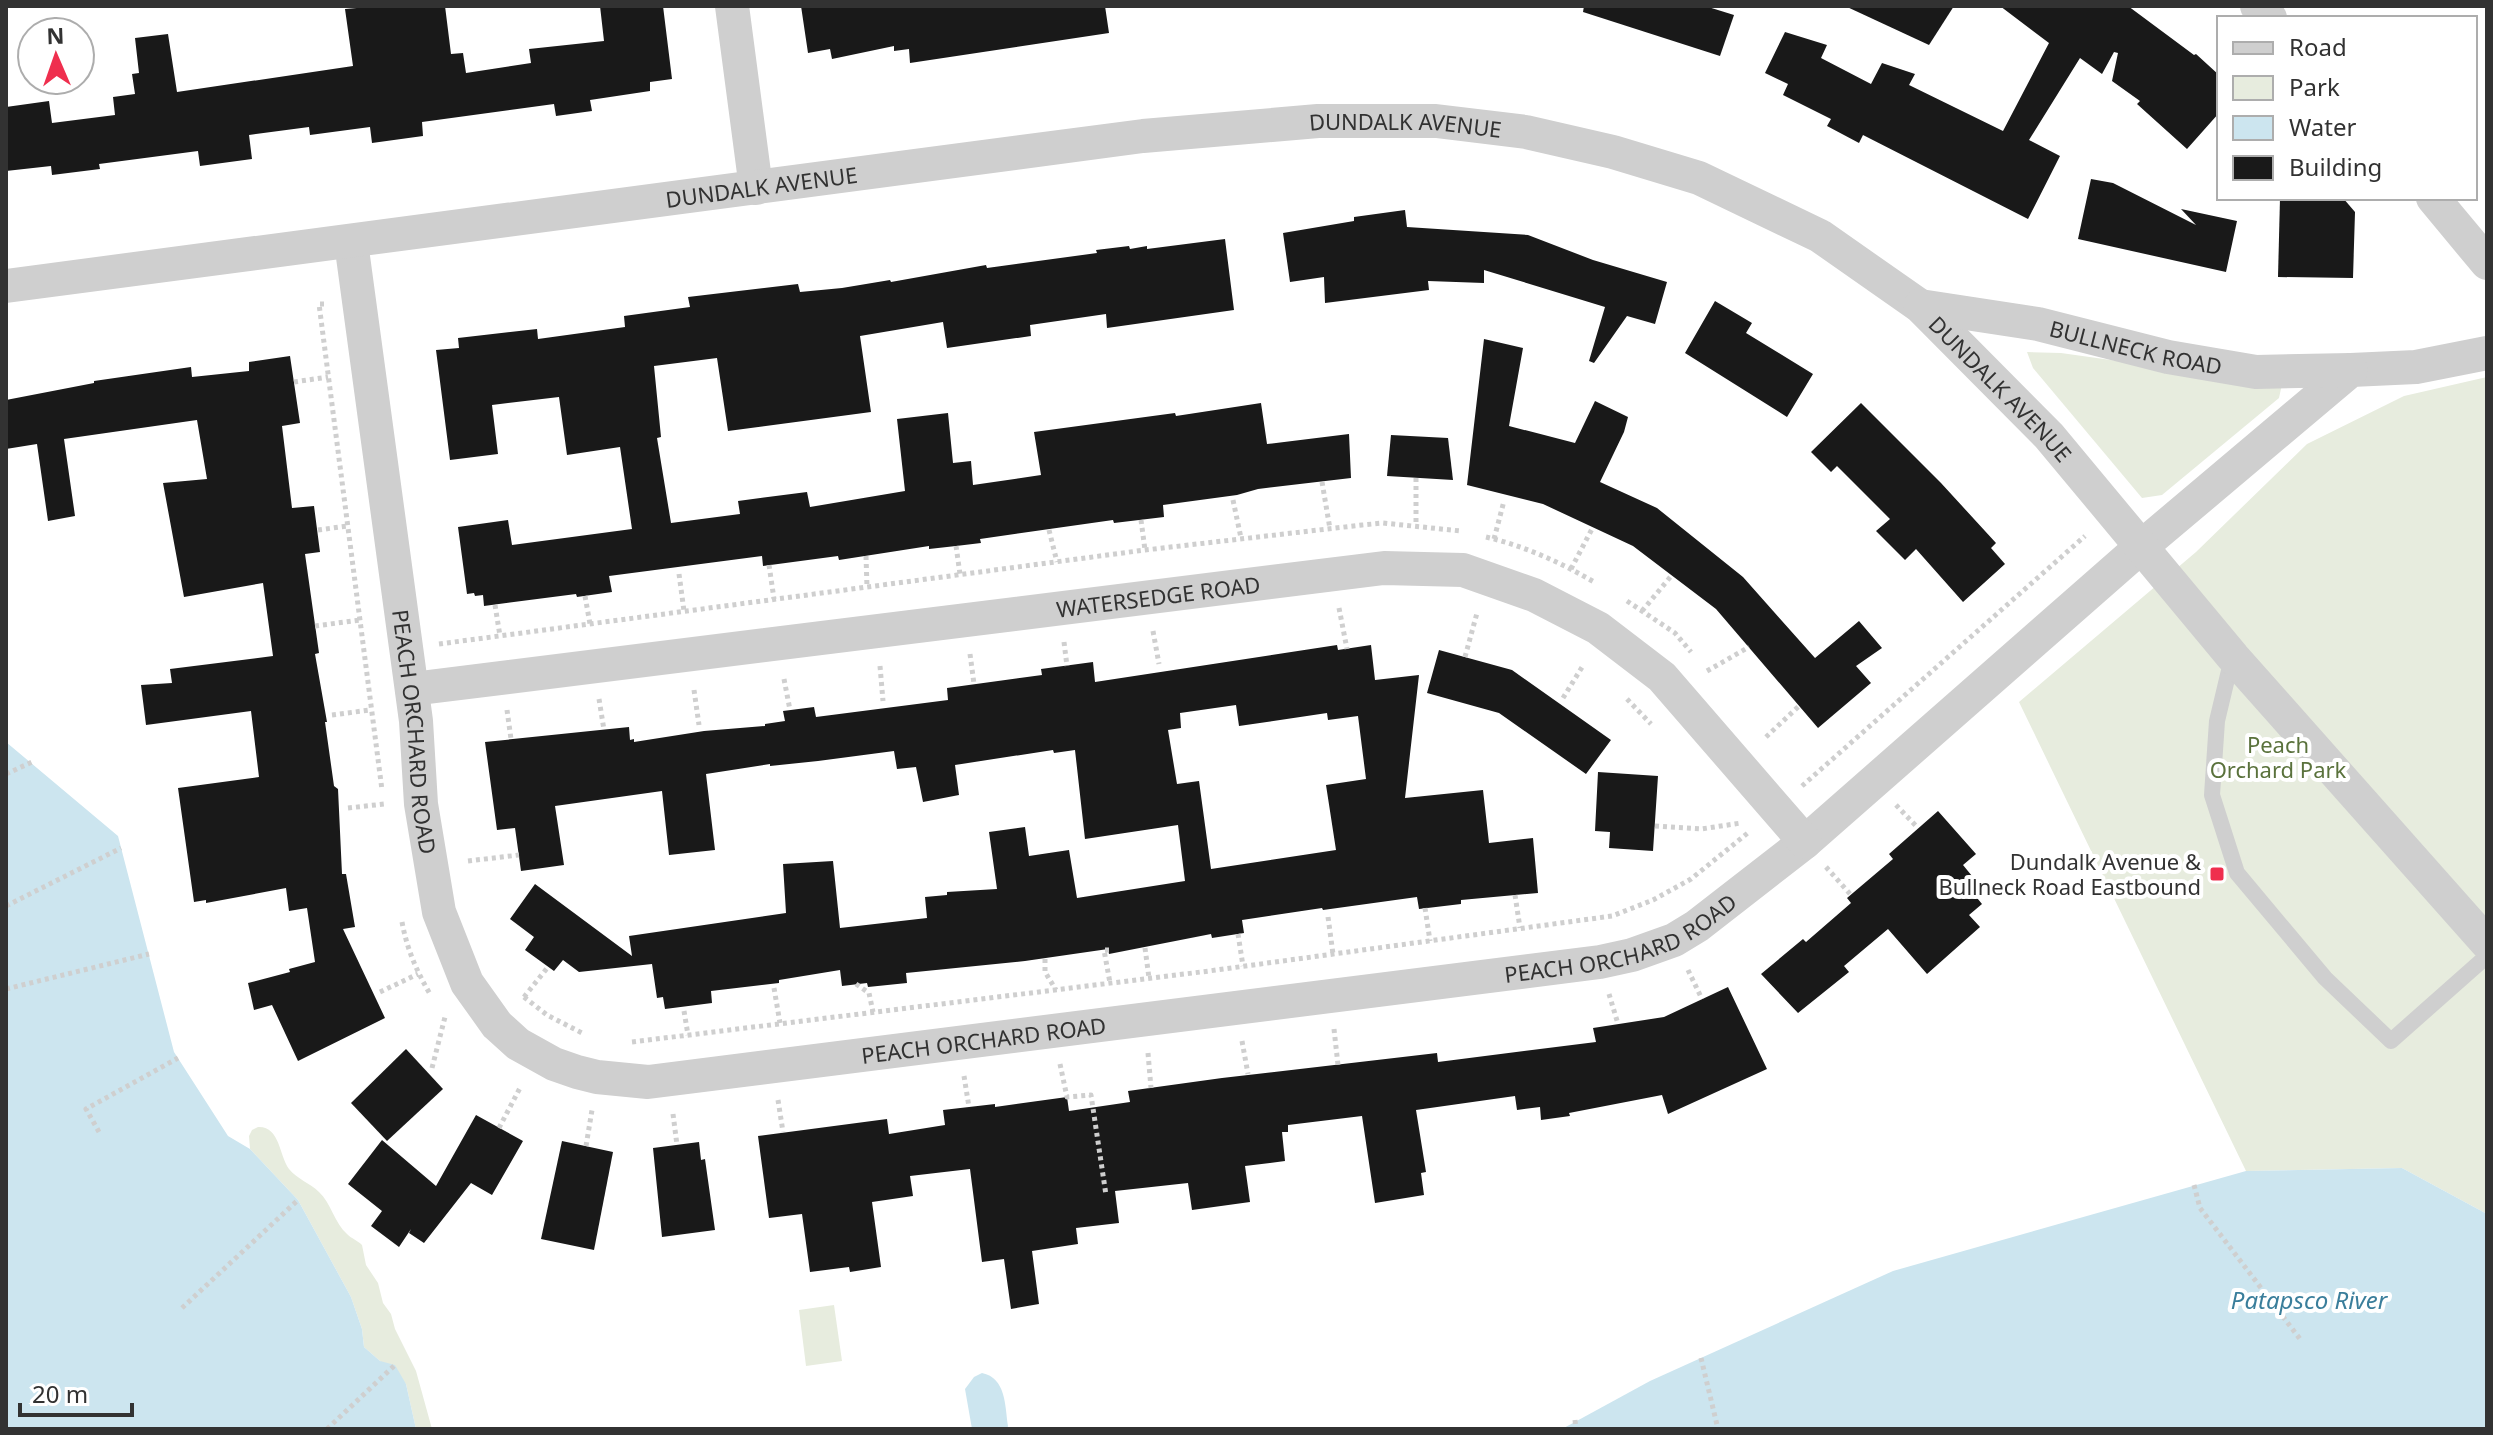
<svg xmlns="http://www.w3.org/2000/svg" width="2493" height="1435" viewBox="0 0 2493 1435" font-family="'Noto Sans',sans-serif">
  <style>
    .green { fill: #e7ecde }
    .water { fill: #cce5ef }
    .building { fill: #191919; fill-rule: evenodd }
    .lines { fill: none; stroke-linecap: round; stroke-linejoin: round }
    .path { stroke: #cfcfcf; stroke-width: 5; stroke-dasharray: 4 4; stroke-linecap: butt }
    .lane { stroke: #cfcfcf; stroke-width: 16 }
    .street { stroke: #cfcfcf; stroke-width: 34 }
    .poi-dot { fill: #ef2f4e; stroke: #fff; stroke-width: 3 }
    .labels { text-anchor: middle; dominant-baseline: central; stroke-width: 8; stroke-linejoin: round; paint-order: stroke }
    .street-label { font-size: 22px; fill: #323232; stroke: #fff }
    .park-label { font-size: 22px; fill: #5a723c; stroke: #fff }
    .poi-label { font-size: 22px; fill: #323232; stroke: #fff; text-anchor: end }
    .water-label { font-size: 24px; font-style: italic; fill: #3a7e9b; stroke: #fff }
  </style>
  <rect width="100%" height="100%" fill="#fff"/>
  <g class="green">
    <polygon points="2027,352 2061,353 2282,384 2279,398 2162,495 2142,498 2033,368"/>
    <polygon points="2487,377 2487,1214 2402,1168 2246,1171 2019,702 2196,552 2307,444 2404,396"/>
    <path d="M 258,1127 C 280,1126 279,1155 289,1169 C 297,1179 310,1183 319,1192 C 331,1203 335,1224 347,1234 C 352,1239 357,1240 362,1245 L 366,1265 L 378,1283 L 383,1303 L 391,1314 L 395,1329 L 416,1371 L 432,1429 L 416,1429 L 406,1384 L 364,1347 L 362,1329 L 351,1297 L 298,1200 L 250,1149 L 249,1136 L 252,1130 Z"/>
    <polygon points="834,1305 842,1361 806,1366 799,1310"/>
  </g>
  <g class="water">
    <polygon points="6,742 118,836 174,1052 228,1136 250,1149 298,1200 351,1297 362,1329 364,1347 380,1361 395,1365 406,1384 416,1429 6,1429"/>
    <polygon points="2402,1168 2487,1214 2487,1429 1562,1429 1650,1381 1893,1271 2246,1171"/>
    <path d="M 982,1373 C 1006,1378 1005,1405 1008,1426 L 1007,1429 L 972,1429 L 965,1389 L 974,1377 Z"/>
  </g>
  <g class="building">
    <polygon points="380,6 445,6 451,54 463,53 466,73 531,63 529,49 604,41 600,6 663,6 672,79 650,82 650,91 590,100 592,111 556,116 554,104 422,122 423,136 372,143 370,127 310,135 309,127 249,135 252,159 200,166 198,151 99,164 100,169 52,175 51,166 6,171 6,107 49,101 52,123 115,115 113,97 135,94 132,74 139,73 135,38 168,34 177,92 353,66 345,9"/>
    <polygon points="801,6 1105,6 1109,33 910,63 909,49 894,51 894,46 832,59 830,49 808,53"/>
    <polygon points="1584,6 1705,6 1734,15 1720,56 1583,12"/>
    <polygon points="1845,6 1954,6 1929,45"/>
    <polygon points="2000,6 2128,6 2194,55 2196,54 2219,75 2219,113 2187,149 2137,104 2140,101 2112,81 2118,53 2114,52 2102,74 2080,58 2029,140 2060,156 2028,219 1863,135 1859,143 1827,126 1831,119 1783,95 1788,84 1765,73 1785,32 1827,45 1821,58 1871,84 1882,63 1915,74 1909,85 2003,131 2049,43"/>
    <polygon points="2091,179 2113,183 2196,225 2181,209 2237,221 2226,272 2078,239"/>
    <polygon points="2280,198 2343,198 2355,212 2353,278 2278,277"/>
    <polygon points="1405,210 1407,227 1528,235 1593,260 1667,282 1655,324 1627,316 1594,363 1589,361 1605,307 1484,270 1484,283 1428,281 1429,290 1325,303 1324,277 1290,282 1283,233 1354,221 1354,217"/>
    <polygon points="1225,239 1234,310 1107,328 1106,314 1030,325 1031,336 947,348 943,322 860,336 871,412 728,431 717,358 654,366 661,437 657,438 671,523 740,514 738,501 807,492 810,507 905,491 897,419 948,413 953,463 971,461 973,485 1041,475 1034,432 1175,413 1176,416 1261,403 1267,444 1349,434 1351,478 1258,489 1237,495 1163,505 1164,517 1114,523 1113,520 980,539 981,543 956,546 929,549 929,546 839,560 838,556 763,566 762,556 609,576 612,592 577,597 576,594 484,606 483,595 475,596 474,593 467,594 458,527 508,520 512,545 632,529 620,447 567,455 559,397 492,405 498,454 450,460 436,350 459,348 458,338 537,329 538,339 625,327 624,316 690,307 688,297 798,284 800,292 842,288 890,280 891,282 986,265 987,268 1097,253 1096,250 1129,246 1130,249 1147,246 1147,249"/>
    <polygon points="1715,301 1752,323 1746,333 1813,374 1787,417 1685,353"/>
    <polygon points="1484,339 1523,348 1509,426 1575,443 1595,401 1628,417 1624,432 1600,482 1657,508 1743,577 1815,658 1859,621 1882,648 1856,666 1871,683 1818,728 1716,609 1633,546 1543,504 1467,485"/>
    <polygon points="290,356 300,423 282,426 292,508 314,506 320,552 305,554 319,653 315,654 327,722 325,722 334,786 338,789 342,874 346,874 355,927 343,929 385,1018 298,1061 272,1005 254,1010 248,983 290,972 289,969 315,962 307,908 289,911 286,888 206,903 206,900 194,902 178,788 259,777 251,711 146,725 141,685 172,683 170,669 273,656 263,583 184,597 163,483 207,479 197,420 64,439 75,516 48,521 37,444 6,449 6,400 94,383 94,381 191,367 192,377 249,371 249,362"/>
    <polygon points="1861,403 1941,483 1996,543 1991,548 2005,564 1963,602 1916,549 1905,560 1876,531 1890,519 1837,466 1831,472 1811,452"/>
    <polygon points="1391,435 1448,438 1453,480 1387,476"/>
    <path d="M 1337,645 L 1338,650 L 1371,645 L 1375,680 L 1419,675 L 1405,798 L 1483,790 L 1489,843 L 1533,838 L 1538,893 L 1461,900 L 1461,904 L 1419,909 L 1417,897 L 1323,910 L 1322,908 L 1242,920 L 1244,933 L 1212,938 L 1211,934 L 1109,954 L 1108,949 L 1025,961 L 906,973 L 907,983 L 868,987 L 867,983 L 842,986 L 840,970 L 779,980 L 779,983 L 711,991 L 712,1003 L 665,1009 L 663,997 L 657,998 L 652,964 L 579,972 L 563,960 L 554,971 L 525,950 L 534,937 L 510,919 L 535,884 L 632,956 L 629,936 L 786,913 L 783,864 L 833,861 L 840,928 L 927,918 L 925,897 L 947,895 L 947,892 L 997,889 L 989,832 L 1025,827 L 1029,856 L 1069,850 L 1077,898 L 1185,881 L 1178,825 L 1085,839 L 1075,750 L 1054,753 L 1053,750 L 955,765 L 959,795 L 923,802 L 916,767 L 897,769 L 894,751 L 818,761 L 770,766 L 770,764 L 706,774 L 715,850 L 669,855 L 662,791 L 555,806 L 564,865 L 521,871 L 515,828 L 497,830 L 485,742 L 629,727 L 630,740 L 634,739 L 634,742 L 704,731 L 765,726 L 765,724 L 785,721 L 783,711 L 814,707 L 816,717 L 948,700 L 947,688 L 1042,675 L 1041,669 L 1093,662 L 1095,682 ZM 1236,705 L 1239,726 L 1327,713 L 1328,720 L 1358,716 L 1366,779 L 1326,785 L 1336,850 L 1211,869 L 1199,781 L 1177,784 L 1168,730 L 1181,728 L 1180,713 Z"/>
    <polygon points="1439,650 1512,670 1611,740 1586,774 1499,713 1427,693"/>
    <polygon points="1598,772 1658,776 1653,851 1609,848 1610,832 1595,831"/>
    <polygon points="1938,811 1976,854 1963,865 1972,876 1964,882 1982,904 1969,915 1980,927 1927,974 1888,929 1844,966 1849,972 1798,1013 1761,974 1803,939 1806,942 1851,903 1847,898 1893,859 1889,854"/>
    <polygon points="1728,987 1767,1069 1668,1114 1662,1095 1569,1113 1570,1116 1541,1120 1540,1107 1517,1110 1515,1096 1416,1110 1426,1172 1421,1173 1424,1195 1375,1203 1362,1116 1288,1125 1288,1132 1282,1132 1285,1161 1245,1166 1250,1202 1192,1210 1188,1183 1115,1191 1119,1223 1076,1228 1078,1244 1032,1251 1039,1304 1011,1309 1004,1259 982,1262 970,1169 910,1176 913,1196 872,1202 881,1267 850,1272 849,1267 810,1272 802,1214 769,1218 758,1136 887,1119 889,1134 945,1125 943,1110 995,1104 995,1107 1067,1097 1069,1111 1130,1102 1128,1091 1222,1078 1437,1053 1438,1062 1596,1042 1593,1028 1664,1017"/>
    <polygon points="406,1049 443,1089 387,1141 351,1103"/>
    <polygon points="476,1115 523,1141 492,1195 471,1183 424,1243 409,1233 411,1229 399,1247 371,1226 382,1211 348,1184 382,1140 436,1186"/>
    <polygon points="562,1141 613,1152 594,1250 541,1239"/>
    <polygon points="699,1142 701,1160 705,1159 715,1230 662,1237 653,1148"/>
  </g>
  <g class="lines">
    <g class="path">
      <polyline points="324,304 319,304 382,790"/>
      <polyline points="294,382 328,377"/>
      <polyline points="1416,478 1416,526"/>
      <polyline points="1322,482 1330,529"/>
      <polyline points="1233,500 1241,538"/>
      <polyline points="1141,520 1145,550"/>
      <polyline points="318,530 347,526"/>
      <polyline points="1049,530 1057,562"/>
      <path d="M 1486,537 C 1524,546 1560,562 1594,582"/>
      <polyline points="1494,539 1504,501"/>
      <polyline points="956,546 960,574"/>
      <polyline points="866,556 867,587"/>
      <polyline points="769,565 774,599"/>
      <polyline points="1571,569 1593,527"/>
      <polyline points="679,574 684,611"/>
      <polyline points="585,596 590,624"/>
      <polyline points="1627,601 1675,633 1691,652"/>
      <polyline points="495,605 500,636"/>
      <polyline points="1339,608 1347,649"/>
      <polyline points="1642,611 1672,575"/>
      <polyline points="315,626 360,620"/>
      <polyline points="1153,631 1159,664"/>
      <polyline points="1064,642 1067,666"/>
      <polyline points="439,644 1145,550 1362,525 1383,523 1461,531"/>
      <polyline points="970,654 974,684"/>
      <polyline points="1465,657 1477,613"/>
      <polyline points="880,666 883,701"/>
      <polyline points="1707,671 1749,647"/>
      <polyline points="784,679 790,710"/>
      <polyline points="694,690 699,725"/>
      <polyline points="1563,698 1584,664"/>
      <polyline points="599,699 604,730"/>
      <polyline points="1627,699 1651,724"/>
      <polyline points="507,710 511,739"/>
      <polyline points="332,715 370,710"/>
      <polyline points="1766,737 1799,706"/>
      <polyline points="6,774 32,762"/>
      <polyline points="1802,786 2085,536"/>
      <polyline points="1896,805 1918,828"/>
      <polyline points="348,808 384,804"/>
      <polyline points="1655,826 1701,829 1741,823"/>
      <polyline points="468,861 519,855"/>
      <polyline points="1826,867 1851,895"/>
      <polyline points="1515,895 1520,928"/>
      <polyline points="6,906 121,848"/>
      <polyline points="1425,908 1430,941"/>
      <polyline points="1328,917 1333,954"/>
      <path d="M 402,922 C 407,949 416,970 430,994"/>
      <polyline points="1238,934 1243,966"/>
      <polyline points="1145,948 1149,978"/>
      <polyline points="1109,950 1104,950 1110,983"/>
      <polyline points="1045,959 1045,972 1056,990"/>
      <polyline points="1688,970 1702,999"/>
      <polyline points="856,984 869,993 873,1012"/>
      <polyline points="774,988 780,1023"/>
      <polyline points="6,989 149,954"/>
      <polyline points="380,992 418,974"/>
      <polyline points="1609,994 1618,1024"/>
      <polyline points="524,997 547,1015 584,1034"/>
      <polyline points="524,997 548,967"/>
      <polyline points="684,1011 688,1035"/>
      <polyline points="1334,1029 1338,1065"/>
      <polyline points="1242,1041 1248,1074"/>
      <polyline points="632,1042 1209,971 1612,916 1653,900 1691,879 1749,832"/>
      <polyline points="1148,1053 1151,1088"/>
      <polyline points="1060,1064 1067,1097 1091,1095 1106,1195"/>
      <polyline points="432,1068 445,1017"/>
      <polyline points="964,1076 969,1107"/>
      <polyline points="778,1100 783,1132"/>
      <polyline points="673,1114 677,1145"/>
      <polyline points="499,1128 521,1086"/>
      <polyline points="99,1132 86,1109 178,1058"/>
      <polyline points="586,1146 592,1110"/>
      <polyline points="2194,1185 2200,1208 2300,1339"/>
      <polyline points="182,1308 298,1200"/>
      <polyline points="1701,1358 1718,1429"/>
      <polyline points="1575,1420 1576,1429"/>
      <polyline points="327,1429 395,1365"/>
    </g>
    <polyline class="lane" points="2232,658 2217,721 2212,795 2237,873 2325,978 2391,1041 2487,956"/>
    <g class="street">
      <polyline points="732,6 756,188"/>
      <polyline points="2257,6 2270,18"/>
      <polyline points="2433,198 2487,263"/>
      <path id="s1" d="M 351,242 L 416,721 L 421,804 L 439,912 L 467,983 L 497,1025 L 518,1044 L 554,1064 L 577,1072 L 597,1077 L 648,1082 L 1600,962 L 1632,955 L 1674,940 L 1697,926 L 1805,842 L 2141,547 L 2351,370 L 2416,367 L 2487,353"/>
      <path id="s2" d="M 6,286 L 1143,136 L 1318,121 L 1436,121 L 1526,132 L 1613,152 L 1699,178 L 1820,236 L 1920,306 L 2049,436 L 2233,657 L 2487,943"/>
      <path id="s3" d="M 1920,306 L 2038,324 L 2168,357 L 2256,372 L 2351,370"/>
      <path id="s4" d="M 412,689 L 1384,568 L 1463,570 L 1534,595 L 1598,628 L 1662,677 L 1805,842"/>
    </g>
  </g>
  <rect class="poi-dot" x="2209" y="866" width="16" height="16" rx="4"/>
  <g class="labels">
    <g class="street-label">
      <text stroke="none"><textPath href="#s2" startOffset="1410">DUNDALK AVENUE</textPath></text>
      <text stroke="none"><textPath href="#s2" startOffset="762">DUNDALK AVENUE</textPath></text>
      <text stroke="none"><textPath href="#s3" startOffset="220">BULLNECK ROAD</textPath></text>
      <text stroke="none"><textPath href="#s2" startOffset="2082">DUNDALK AVENUE</textPath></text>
      <text stroke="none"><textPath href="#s4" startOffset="752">WATERSEDGE ROAD</textPath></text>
      <text stroke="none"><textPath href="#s1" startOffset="494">PEACH ORCHARD ROAD</textPath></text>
      <text stroke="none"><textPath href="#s1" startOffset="1956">PEACH ORCHARD ROAD</textPath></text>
      <text stroke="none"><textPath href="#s1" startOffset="1308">PEACH ORCHARD ROAD</textPath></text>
    </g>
    <g class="park-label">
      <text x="2278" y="744">Peach<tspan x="2278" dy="25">Orchard Park</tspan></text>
    </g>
    <g class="poi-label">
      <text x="2201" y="861">Dundalk Avenue &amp;<tspan x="2201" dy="25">Bullneck Road Eastbound</tspan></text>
    </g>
    <g class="water-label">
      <text x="2309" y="1299">Patapsco River</text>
    </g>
  </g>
  <rect width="2493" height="1435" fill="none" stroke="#323232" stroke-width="16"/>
  <rect x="2217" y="16" width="260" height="184" fill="#ffffff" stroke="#adadad" stroke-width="2"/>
  <rect x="2233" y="42" width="40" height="12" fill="#cfcfcf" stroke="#adadad" stroke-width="2"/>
  <text x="2289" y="56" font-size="24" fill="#323232">Road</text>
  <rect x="2233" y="76" width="40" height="24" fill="#e7ecde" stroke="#adadad" stroke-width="2"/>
  <text x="2289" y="96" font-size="24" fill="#323232">Park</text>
  <rect x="2233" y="116" width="40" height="24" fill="#cce5ef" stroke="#adadad" stroke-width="2"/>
  <text x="2289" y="136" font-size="24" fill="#323232">Water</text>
  <rect x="2233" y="156" width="40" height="24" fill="#191919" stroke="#adadad" stroke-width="2"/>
  <text x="2289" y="176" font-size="24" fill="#323232">Building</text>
  <g transform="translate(56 56) rotate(358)"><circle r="38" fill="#ffffff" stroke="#adadad" stroke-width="2"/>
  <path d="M0-6L14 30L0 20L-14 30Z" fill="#ef2f4e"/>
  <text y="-12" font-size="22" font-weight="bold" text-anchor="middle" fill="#323232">N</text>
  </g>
  <path d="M20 1403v12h112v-12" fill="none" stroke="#323232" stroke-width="4"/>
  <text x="32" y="1403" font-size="24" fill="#323232" stroke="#ffffff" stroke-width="6" paint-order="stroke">20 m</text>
</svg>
